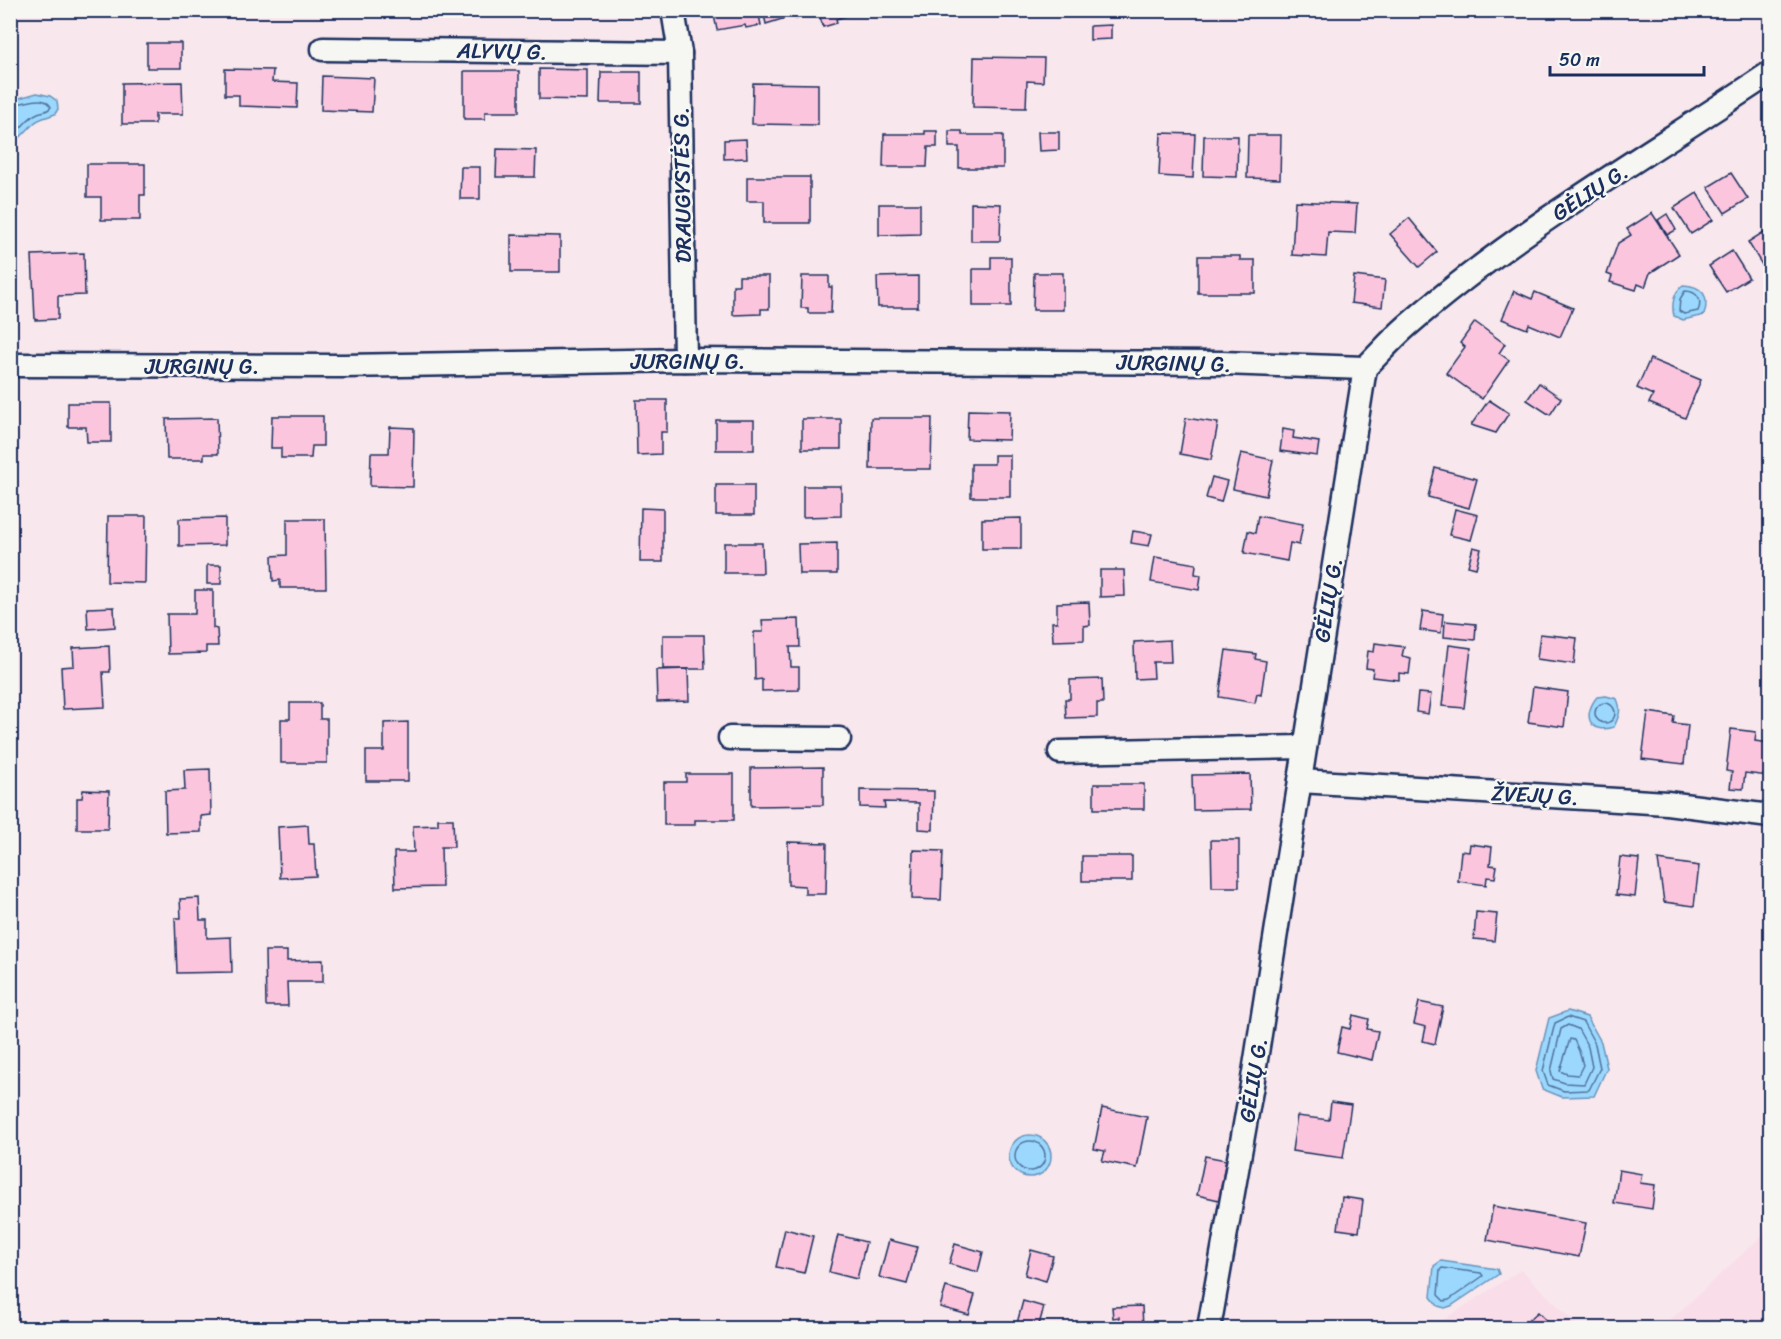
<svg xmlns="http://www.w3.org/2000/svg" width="1781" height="1339" viewBox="0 0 1781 1339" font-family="Sriracha,sans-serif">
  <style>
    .built { fill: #f9dde8 }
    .water { fill: #9cd8fd; stroke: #6894bd; stroke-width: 1.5 }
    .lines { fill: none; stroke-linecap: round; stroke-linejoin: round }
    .shore { stroke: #4f739e; stroke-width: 1.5 }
    .building { fill: #fcc5de; stroke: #1b2f5e; stroke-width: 1.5 }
    .minor-casing { stroke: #1b2f5e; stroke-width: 27 }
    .minor { stroke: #f6f6f2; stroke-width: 22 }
    .labels { text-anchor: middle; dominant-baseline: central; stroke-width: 5; stroke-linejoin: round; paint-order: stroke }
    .street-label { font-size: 22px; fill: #1b2f5e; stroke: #f6f6f2 }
  </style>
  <rect width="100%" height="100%" fill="#f8e7ec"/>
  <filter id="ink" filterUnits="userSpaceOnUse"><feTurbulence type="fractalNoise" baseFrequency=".0167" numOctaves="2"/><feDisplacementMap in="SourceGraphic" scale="12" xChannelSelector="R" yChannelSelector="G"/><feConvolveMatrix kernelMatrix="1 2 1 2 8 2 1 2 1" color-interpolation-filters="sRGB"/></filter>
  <g filter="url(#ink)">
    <g class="built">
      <polygon points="1770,1229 1770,1328 1662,1328"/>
      <polygon points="1521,1270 1580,1328 1431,1328"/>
    </g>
    <g class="water">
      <path d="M 37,93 L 50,96 L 57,101 L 58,109 L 55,114 C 48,117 38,118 33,124 C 24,133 23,137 11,142 L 11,98 L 16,99 Z"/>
      <path d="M 1683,285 C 1703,286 1710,296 1704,315 L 1683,320 L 1674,316 C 1671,304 1674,292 1683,285 Z"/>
      <path d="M 1606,696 L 1617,699 C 1622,710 1619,716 1614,727 C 1589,735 1582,715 1597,697 Z"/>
      <polygon points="1568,1011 1587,1017 1601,1042 1607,1068 1594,1096 1562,1097 1542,1089 1536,1071 1549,1018"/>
      <circle cx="1030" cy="1156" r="21"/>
      <polygon points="1441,1261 1497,1269 1499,1274 1451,1306 1445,1308 1438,1306 1431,1297 1434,1266"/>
    </g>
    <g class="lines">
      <g class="shore">
        <path d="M 10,104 C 24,106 42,92 51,107 C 47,112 44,111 38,113 C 27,117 23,129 10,136"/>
        <path d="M 1685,291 C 1697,291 1703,300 1698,311 L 1684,314 L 1679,311 L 1680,299 Z"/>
        <circle cx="1605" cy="713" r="10"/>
        <polygon points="1568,1017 1583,1022 1595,1044 1600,1068 1589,1090 1564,1091 1548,1085 1543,1071 1555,1023"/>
        <polygon points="1568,1025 1578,1029 1588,1047 1592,1067 1584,1084 1565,1083 1553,1079 1551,1071 1561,1029"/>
        <polygon points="1570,1039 1574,1040 1579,1051 1583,1065 1578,1075 1567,1074 1560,1071"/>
        <circle cx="1030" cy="1156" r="15"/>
        <polygon points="1442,1268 1481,1273 1483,1276 1449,1300 1444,1301 1438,1295 1440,1270"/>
      </g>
    </g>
    <g class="building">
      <polygon points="713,10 758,10 761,25 746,28 745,25 717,30"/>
      <polygon points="763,10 810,10 811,14 796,19 795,15 766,24"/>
      <polygon points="818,10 863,10 863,11 836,19 837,23 823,27"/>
      <polygon points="1111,25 1111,39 1090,40 1090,26"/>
      <rect x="147" y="43" width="34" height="25"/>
      <polygon points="974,57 1044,58 1043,82 1027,81 1026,108 973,107"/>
      <polygon points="225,69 273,70 272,82 298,83 297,108 239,106 239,95 225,95"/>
      <polygon points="539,69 588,70 588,100 539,99"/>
      <polygon points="464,71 519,71 519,112 485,112 485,119 464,119"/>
      <polygon points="601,72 641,72 641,103 600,103"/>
      <polygon points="322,76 374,78 372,112 321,110"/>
      <polygon points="182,82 183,114 155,114 155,124 122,124 122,83"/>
      <polygon points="753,83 818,84 818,125 752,124"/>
      <polygon points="925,131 937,131 937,147 928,147 927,167 883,167 884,134 925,134"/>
      <polygon points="949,131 962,131 962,135 1003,135 1003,168 959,168 959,147 949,147"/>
      <polygon points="1038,132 1059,132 1059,150 1039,151"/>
      <polygon points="1161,133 1195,134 1193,178 1159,176"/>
      <polygon points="1248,135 1281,135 1280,179 1247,178"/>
      <polygon points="1204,136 1238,136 1237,177 1203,176"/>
      <polygon points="746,139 747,158 724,159 724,140"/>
      <polygon points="497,149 536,150 535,177 496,177"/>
      <polygon points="87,164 145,164 145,195 140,195 140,220 101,220 101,197 87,197"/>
      <polygon points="461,167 480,167 480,199 460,199"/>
      <polygon points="1731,173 1748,199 1725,213 1708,187"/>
      <polygon points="747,177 810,177 810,223 764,223 764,201 747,201"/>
      <polygon points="1697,193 1713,220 1691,234 1674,208"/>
      <polygon points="1295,201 1357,204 1355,233 1328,232 1326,257 1292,255"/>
      <polygon points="971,203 1001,204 1000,241 971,241"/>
      <polygon points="879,204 920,204 920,234 879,235"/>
      <polygon points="1652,213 1679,254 1650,273 1645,287 1638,284 1636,290 1610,282 1612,276 1607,274 1618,243 1631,235 1627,229"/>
      <polygon points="1667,214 1676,230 1667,235 1658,220"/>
      <polygon points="1409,218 1437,252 1419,267 1390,234"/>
      <polygon points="1770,228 1770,264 1764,268 1748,242"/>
      <polygon points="511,235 560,236 560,272 511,272"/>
      <polygon points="1732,251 1749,278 1726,292 1709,266"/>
      <polygon points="84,253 85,295 58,296 58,319 35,320 32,255"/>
      <polygon points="1198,256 1240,256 1240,260 1255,260 1255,293 1198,293"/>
      <polygon points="991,257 1011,257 1011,306 973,306 973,269 991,269"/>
      <polygon points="1034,273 1063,273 1063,310 1033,310"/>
      <polygon points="739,276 769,276 769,309 761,309 761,314 733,315 733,285 739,285"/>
      <polygon points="802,276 829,276 829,287 832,287 831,313 808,313 808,308 801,308"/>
      <polygon points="918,276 918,307 878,307 877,277"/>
      <polygon points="1354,276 1385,280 1382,307 1351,303"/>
      <polygon points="1514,291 1532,299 1535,292 1573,308 1560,337 1529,324 1527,329 1502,319"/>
      <polygon points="1475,322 1505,344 1499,353 1509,360 1482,399 1446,373 1465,347 1460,343"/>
      <polygon points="1650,359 1701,380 1685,418 1649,403 1653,395 1637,388"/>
      <polygon points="1539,383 1561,398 1550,415 1527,400"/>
      <polygon points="636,400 667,400 667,432 661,432 661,454 637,455"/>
      <polygon points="1489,400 1509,413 1496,433 1471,425"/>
      <polygon points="68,403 111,403 111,442 87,442 86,427 68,427"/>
      <polygon points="968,410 1010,411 1009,440 967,439"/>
      <polygon points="272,416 323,416 323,446 312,446 311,458 281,458 281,448 271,448"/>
      <polygon points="217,418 218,454 204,454 204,459 167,459 166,419"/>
      <polygon points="871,418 932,418 931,469 870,469"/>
      <polygon points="1186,418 1218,423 1211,460 1180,454"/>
      <rect x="802" y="419" width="39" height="30"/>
      <rect x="716" y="420" width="38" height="30"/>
      <polygon points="390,427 414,428 413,487 370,486 371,453 389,453"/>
      <polygon points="1283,429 1294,431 1293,438 1319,442 1317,456 1280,451"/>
      <polygon points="1241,453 1273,460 1266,496 1233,489"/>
      <polygon points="994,455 1010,455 1010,497 971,497 971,464 994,464"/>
      <polygon points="1435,468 1477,479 1469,508 1428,497"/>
      <polygon points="1212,477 1227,481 1221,502 1206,498"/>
      <rect x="716" y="485" width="38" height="30"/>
      <polygon points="803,486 841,486 841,516 803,517"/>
      <polygon points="641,508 663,509 663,562 640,562"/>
      <polygon points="1455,509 1478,515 1471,540 1449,535"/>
      <polygon points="108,516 146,516 145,583 107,582"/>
      <polygon points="1258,516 1303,524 1299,545 1290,543 1287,561 1244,553 1248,531 1255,533"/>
      <polygon points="225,518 225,545 179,546 179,519"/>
      <polygon points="1021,518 1021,549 982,549 982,519"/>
      <polygon points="287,519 325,519 326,588 280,588 280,580 273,581 272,556 287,555"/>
      <polygon points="1133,531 1152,534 1149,546 1131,543"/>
      <polygon points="724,543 762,543 763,573 724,573"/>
      <polygon points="837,543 837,574 799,574 798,544"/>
      <polygon points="1473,547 1481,549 1476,568 1468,566"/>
      <polygon points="1155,557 1196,564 1195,574 1201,575 1199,590 1151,582"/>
      <rect x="207" y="565" width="14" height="19"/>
      <polygon points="1100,570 1124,570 1125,596 1100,597"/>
      <polygon points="195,590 213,590 213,628 217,629 218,646 206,646 206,653 168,654 167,614 195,614"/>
      <polygon points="1089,602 1090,625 1084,626 1084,640 1053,641 1052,622 1057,622 1057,603"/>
      <polygon points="114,607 115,627 88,629 87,608"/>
      <polygon points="1423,611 1443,614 1441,633 1420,630"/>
      <polygon points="799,619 800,647 790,647 791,667 799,667 799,690 762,691 762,679 755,680 754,632 763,632 762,620"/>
      <polygon points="1445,621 1476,624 1475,640 1444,637"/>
      <polygon points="1540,634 1577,638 1574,664 1537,659"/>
      <polygon points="663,635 704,635 705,669 663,669"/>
      <polygon points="1170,640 1171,662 1153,662 1154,678 1135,679 1134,642"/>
      <polygon points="1375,643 1404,647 1402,656 1411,658 1409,674 1399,673 1399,680 1372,677 1373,669 1366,668 1368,651 1374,652"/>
      <polygon points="1449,645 1471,648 1464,708 1442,706"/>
      <polygon points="109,646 110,672 103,672 105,707 63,709 61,667 74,666 73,648"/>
      <polygon points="1226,650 1256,654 1255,659 1266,661 1261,695 1257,694 1255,703 1219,697"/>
      <polygon points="688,669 689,701 657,702 656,670"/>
      <polygon points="1102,679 1103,703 1097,703 1097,717 1066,718 1065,699 1070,699 1070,680"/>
      <polygon points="1533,687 1568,692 1564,727 1528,722"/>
      <polygon points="1418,693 1431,694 1428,714 1416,712"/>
      <polygon points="290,703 320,703 320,719 327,719 327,763 281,763 281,719 290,719"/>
      <polygon points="1648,712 1674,716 1673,723 1688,725 1684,764 1642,759"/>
      <polygon points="408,722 408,781 366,781 366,751 384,751 384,723"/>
      <polygon points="1731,729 1756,732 1755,741 1770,743 1770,772 1769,772 1768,776 1745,773 1743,789 1730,788 1732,772 1726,771"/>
      <polygon points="823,767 823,805 751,806 751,768"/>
      <polygon points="210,769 211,815 201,816 201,832 166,833 165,791 185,790 184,770"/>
      <polygon points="686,774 734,774 734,820 695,820 695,825 664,825 664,782 686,782"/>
      <polygon points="1250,774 1251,809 1193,810 1192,775"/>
      <rect x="1094" y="784" width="50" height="25"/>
      <polygon points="83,790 109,791 108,829 77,829 77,798 82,798"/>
      <polygon points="860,790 934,791 933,830 919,829 919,803 884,802 885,808 860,807"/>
      <polygon points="438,819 453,819 454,847 441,847 442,887 395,888 394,852 414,852 413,826 438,825"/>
      <polygon points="308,825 309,844 314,844 316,876 280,878 278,827"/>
      <polygon points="1211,840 1239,840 1239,887 1212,887"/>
      <polygon points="788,842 827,843 826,894 805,894 805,886 788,885"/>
      <polygon points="1470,844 1492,847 1490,865 1497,866 1495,878 1487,877 1486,885 1458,881 1461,851 1469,852"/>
      <polygon points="913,850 943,851 941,900 912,899"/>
      <rect x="1082" y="856" width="50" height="25"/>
      <polygon points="1620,857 1639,859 1635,897 1616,895"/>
      <polygon points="1658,860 1699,866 1694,906 1664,902"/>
      <polygon points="199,898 200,920 207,920 207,938 231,937 232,972 177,973 175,918 181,918 180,899"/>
      <polygon points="1476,912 1497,914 1494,941 1474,939"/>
      <polygon points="265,951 287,951 287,961 323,960 323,982 287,982 288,1006 266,1006"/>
      <polygon points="1419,1002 1443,1007 1435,1044 1423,1041 1426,1027 1414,1024"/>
      <polygon points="1353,1015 1369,1019 1367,1029 1378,1031 1372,1060 1337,1052 1342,1027 1350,1029"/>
      <polygon points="1331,1102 1351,1105 1343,1158 1292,1151 1297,1116 1329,1120"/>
      <polygon points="1102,1108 1147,1117 1137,1168 1102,1161 1105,1151 1094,1149"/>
      <polygon points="1205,1156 1226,1160 1219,1200 1197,1195"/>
      <polygon points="1619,1170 1642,1174 1640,1183 1655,1185 1652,1209 1614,1203"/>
      <polygon points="1342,1197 1363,1200 1359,1232 1338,1229"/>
      <polygon points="1493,1206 1586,1223 1579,1257 1487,1240"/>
      <polygon points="785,1229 813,1236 804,1273 776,1267"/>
      <polygon points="838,1235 866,1242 857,1279 829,1272"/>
      <polygon points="889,1240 917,1247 907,1284 879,1277"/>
      <polygon points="955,1244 983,1252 978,1272 949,1264"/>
      <polygon points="1031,1250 1053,1256 1046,1281 1025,1275"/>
      <polygon points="946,1287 975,1295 969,1315 940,1307"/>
      <polygon points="1023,1301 1044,1307 1038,1328 1016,1327"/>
      <polygon points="1142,1306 1143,1328 1120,1328 1119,1317 1113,1318 1112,1307"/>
      <polygon points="1538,1312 1554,1328 1520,1328"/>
      <polygon points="857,1321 881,1326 881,1328 855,1328"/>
      <polygon points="1488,1321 1496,1328 1481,1328"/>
    </g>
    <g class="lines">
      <defs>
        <g id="minor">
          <polyline points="673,10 680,53 685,360"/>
          <polyline points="323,49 680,53"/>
          <polyline points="10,365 343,366 685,360 1222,363 1365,368"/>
          <polyline points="730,738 839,739"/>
          <polyline points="1060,752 1305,747"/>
          <polyline points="1300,781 1667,803 1770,816"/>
          <path d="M 1209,1328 L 1252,1085 L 1365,368 C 1379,354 1392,339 1407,326 C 1518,229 1648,155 1770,73"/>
        </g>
      </defs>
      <use href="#minor" class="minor-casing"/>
      <use href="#minor" class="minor"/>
    </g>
  </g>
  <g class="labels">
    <g class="street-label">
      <text transform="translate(502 51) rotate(1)">ALYVŲ G.</text>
      <text transform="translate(682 185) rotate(-91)">DRAUGYSTĖS G.</text>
      <text transform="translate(1590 192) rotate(-33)">GĖLIŲ G.</text>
      <text x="688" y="361">JURGINŲ G.</text>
      <text transform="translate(1174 363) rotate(1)">JURGINŲ G.</text>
      <text x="202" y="366">JURGINŲ G.</text>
      <text transform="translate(1328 600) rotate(-81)">GĖLIŲ G.</text>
      <text transform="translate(1535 795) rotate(3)">ŽVEJŲ G.</text>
      <text transform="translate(1253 1080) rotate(-81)">GĖLIŲ G.</text>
    </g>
  </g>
  <rect width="1781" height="1339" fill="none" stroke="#f6f6f2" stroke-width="36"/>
  <rect x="18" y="18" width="1745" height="1303" fill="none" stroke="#1b2f5e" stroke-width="2" filter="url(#ink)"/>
  <path d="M1550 66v9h154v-9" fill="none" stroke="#1b2f5e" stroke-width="3"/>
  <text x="1559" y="66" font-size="18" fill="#1b2f5e" stroke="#f6f6f2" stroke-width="4.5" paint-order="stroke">50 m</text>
</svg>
